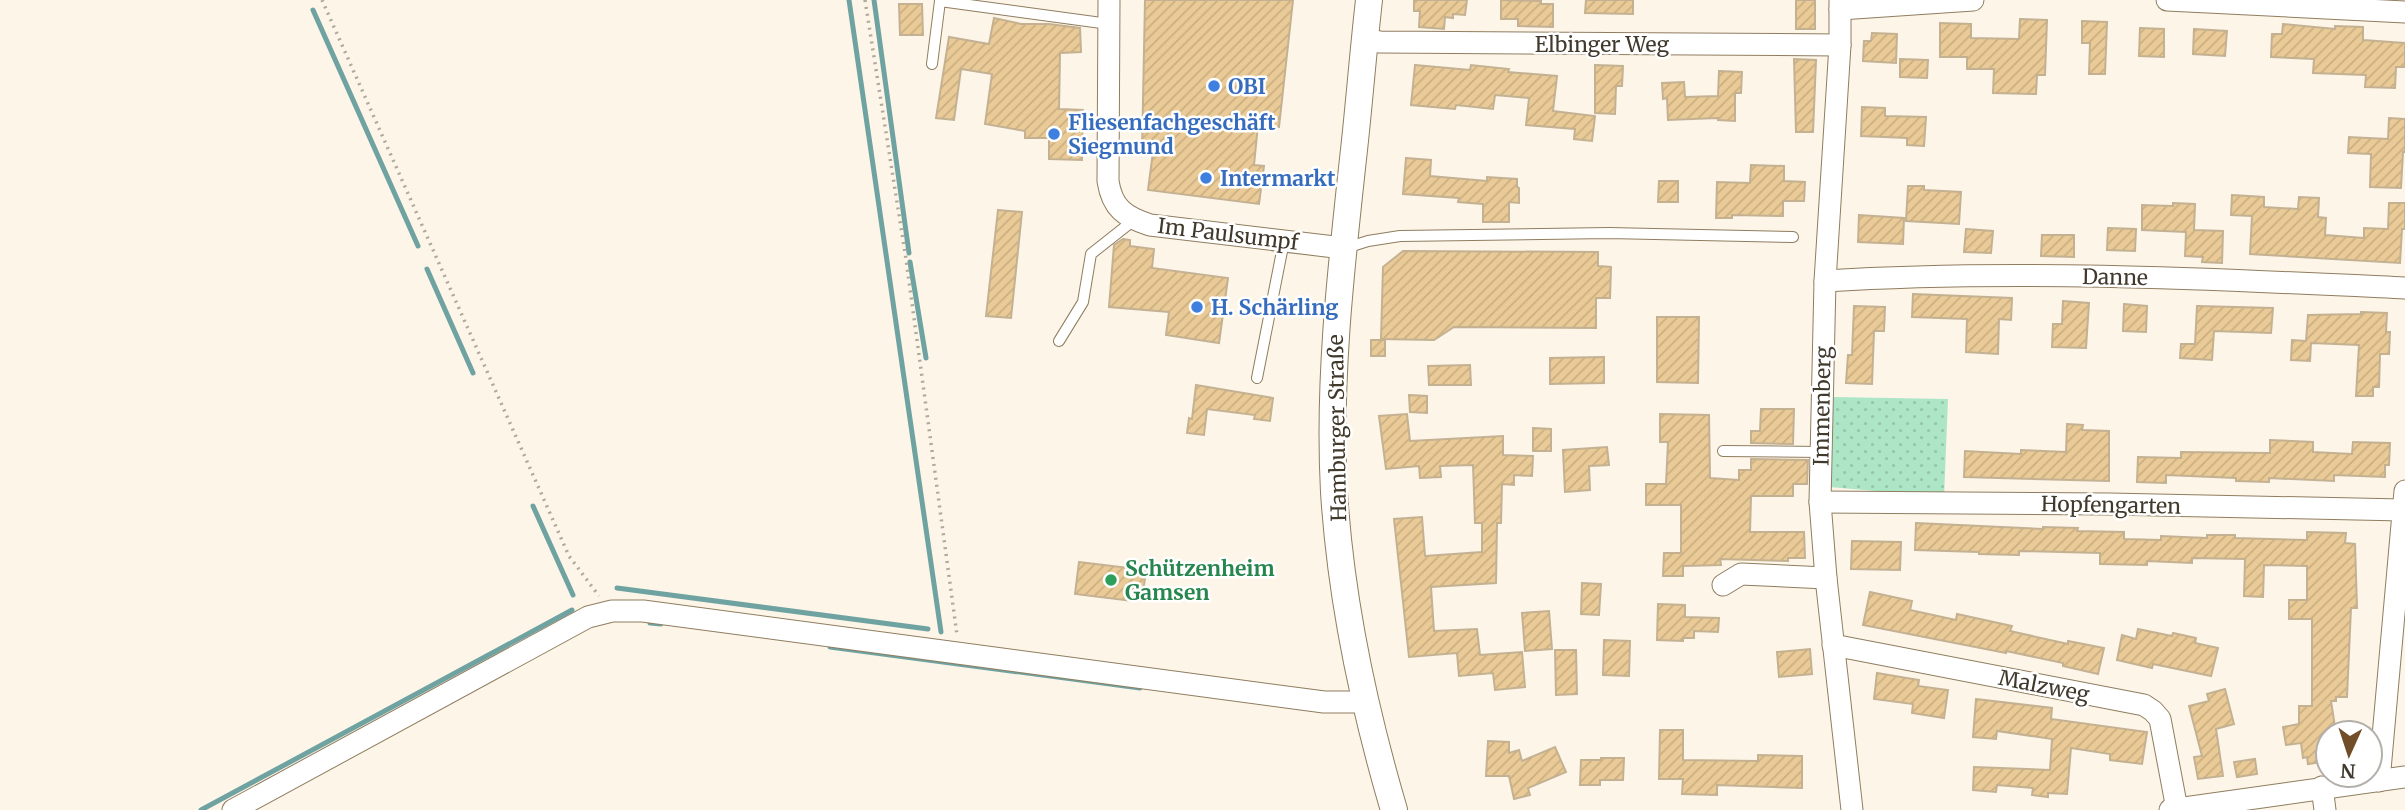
<svg xmlns="http://www.w3.org/2000/svg" width="2405" height="810" viewBox="0 0 2405 810" font-family="Merriweather,serif">
  <style>
    .grass { fill: url(#grass-dots) }
    .lines { fill: none; stroke-linecap: round; stroke-linejoin: round }
    .stream { stroke: #6fa3a1; stroke-width: 5 }
    .building { fill: url(#building-hatch); stroke: #c4b192; stroke-width: 2 }
    .service-casing { stroke: #8f7d5f; stroke-width: 12 }
    .minor-casing { stroke: #8f7d5f; stroke-width: 23 }
    .tertiary-casing { stroke: #8f7d5f; stroke-width: 28 }
    .path { stroke: #afa89b; stroke-width: 3.5; stroke-dasharray: 2 5; stroke-linecap: butt }
    .service { stroke: #fff; stroke-width: 10 }
    .minor { stroke: #fff; stroke-width: 21 }
    .tertiary { stroke: #fff; stroke-width: 26 }
    .shop-dot { fill: #3f7fe0; stroke: #fff; stroke-width: 2.5 }
    .leisure-dot { fill: #2e9e5b; stroke: #fff; stroke-width: 2.5 }
    .labels { text-anchor: middle; dominant-baseline: central; stroke-width: 5; stroke-linejoin: round; paint-order: stroke }
    .street-label { font-size: 21px; fill: #40392c; stroke: #fff }
    .shop-label { font-size: 21px; font-weight: bold; fill: #366cbe; stroke: #fff; text-anchor: start }
    .leisure-label { font-size: 21px; font-weight: bold; fill: #27864d; stroke: #fff; text-anchor: start }
  </style>
  <defs>
    <pattern id="grass-dots" width="8" height="8" patternUnits="userSpaceOnUse" patternTransform="scale(1.75)"><rect width="8" height="8" fill="#ace6c6"/><path d="M2 2h.1M6 6h.1" fill="none" stroke="#95c6aa" stroke-width="1.8" stroke-linecap="round"/></pattern>
    <pattern id="building-hatch" width="6" height="6" patternUnits="userSpaceOnUse" patternTransform="scale(1.75)"><rect width="6" height="6" fill="#eacb97"/><path d="M-1 1l2-2M0 6l6-6M5 7l2-2" fill="none" stroke="#caaf82"/></pattern>
  </defs>
  <rect width="100%" height="100%" fill="#fdf5e8"/>
  <polygon class="grass" points="1833,397 1948,399 1944,497 1830,487"/>
  <g class="lines">
    <g class="stream">
      <polyline points="849,0 941,632"/>
      <polyline points="874,0 909,253"/>
      <polyline points="313,10 418,246"/>
      <polyline points="910,262 926,358"/>
      <polyline points="427,269 473,373"/>
      <polyline points="533,506 573,595"/>
      <polyline points="617,588 928,629"/>
      <polyline points="650,623 661,624"/>
      <polyline points="830,647 1140,688"/>
      <polyline points="201,810 572,610"/>
    </g>
  </g>
  <g class="building">
    <polygon points="1145,0 1293,0 1279,127 1258,125 1254,165 1264,166 1259,204 1148,190 1153,152 1142,151"/>
    <polygon points="1414,0 1467,0 1465,15 1453,14 1453,18 1445,17 1444,29 1419,27 1420,11 1414,11"/>
    <polygon points="1501,0 1541,1 1541,4 1553,4 1553,27 1518,26 1518,19 1501,19"/>
    <polygon points="1586,0 1633,0 1633,14 1585,13"/>
    <rect x="1796" y="0" width="19" height="29"/>
    <polygon points="899,4 922,4 923,35 900,35"/>
    <polygon points="994,18 1021,24 1049,24 1080,28 1081,52 1060,53 1059,109 1083,110 1082,160 1049,159 1049,138 1025,138 1025,131 985,124 992,74 961,69 954,120 936,118 949,37 989,44"/>
    <polygon points="2020,19 2047,20 2045,75 2037,75 2036,94 1993,93 1994,69 1967,69 1967,57 1940,57 1940,23 1971,24 1971,38 2019,39"/>
    <polygon points="2082,21 2107,22 2105,74 2089,74 2090,43 2082,43"/>
    <polygon points="2283,24 2335,29 2335,26 2363,27 2363,40 2405,43 2405,67 2396,67 2395,88 2365,87 2366,75 2313,73 2314,59 2271,57 2272,34 2282,34"/>
    <polygon points="2140,28 2164,29 2164,57 2139,56"/>
    <polygon points="2194,29 2227,31 2225,56 2193,54"/>
    <polygon points="1872,33 1897,34 1896,63 1863,61 1864,41 1871,41"/>
    <polygon points="1794,59 1816,60 1813,132 1796,132"/>
    <polygon points="1900,59 1928,60 1927,78 1900,77"/>
    <polygon points="1415,65 1470,70 1471,65 1509,69 1508,72 1557,76 1553,111 1595,116 1592,141 1574,139 1575,129 1526,125 1529,98 1495,95 1493,109 1456,105 1455,109 1411,105"/>
    <polygon points="1595,65 1623,66 1622,86 1616,86 1615,114 1595,113"/>
    <polygon points="1719,71 1742,72 1741,93 1735,93 1735,121 1718,120 1718,118 1668,120 1667,98 1663,99 1662,83 1684,82 1685,97 1718,96"/>
    <polygon points="1862,107 1885,108 1885,116 1926,117 1924,146 1907,145 1907,138 1861,136"/>
    <polygon points="2389,118 2405,119 2405,152 2403,152 2401,188 2370,187 2371,154 2348,153 2349,137 2388,139"/>
    <polygon points="1406,158 1431,160 1430,176 1487,181 1487,177 1517,179 1517,187 1519,188 1519,203 1509,202 1509,222 1483,222 1483,204 1458,202 1459,198 1403,194"/>
    <polygon points="1751,165 1784,166 1784,181 1805,182 1804,201 1783,201 1783,216 1732,215 1732,218 1716,218 1717,182 1750,183"/>
    <polygon points="1659,181 1678,181 1678,202 1658,202"/>
    <polygon points="1908,186 1924,186 1924,190 1961,192 1959,224 1906,221"/>
    <polygon points="2232,195 2264,197 2264,207 2298,209 2299,197 2319,198 2318,217 2326,218 2325,235 2364,238 2364,228 2388,229 2389,203 2405,203 2405,229 2402,229 2400,263 2250,254 2252,216 2231,215"/>
    <polygon points="2173,203 2195,204 2194,230 2223,231 2222,263 2202,262 2203,257 2185,256 2186,232 2142,230 2142,205 2173,206"/>
    <polygon points="998,210 1022,212 1011,318 986,316"/>
    <polygon points="1859,215 1904,218 1903,244 1858,242"/>
    <polygon points="2108,228 2136,229 2135,251 2107,250"/>
    <polygon points="1966,229 1993,231 1991,253 1964,252"/>
    <polygon points="2042,235 2074,235 2074,257 2041,256"/>
    <polygon points="1123,239 1130,240 1130,246 1154,249 1152,268 1228,278 1219,343 1166,335 1169,312 1109,307 1114,245"/>
    <polygon points="1403,251 1598,252 1598,266 1611,267 1610,298 1596,298 1596,328 1454,327 1434,340 1381,339 1383,267"/>
    <polygon points="1913,294 2012,298 2011,320 1999,319 1998,354 1966,352 1967,319 1912,317"/>
    <polygon points="2063,301 2089,303 2086,348 2052,347 2053,324 2062,324"/>
    <polygon points="2124,304 2147,306 2146,332 2123,331"/>
    <polygon points="1854,306 1885,307 1884,331 1874,331 1872,384 1846,383 1848,355 1852,355"/>
    <polygon points="2197,306 2273,308 2271,333 2214,331 2212,360 2180,358 2181,344 2195,344"/>
    <polygon points="2361,312 2387,313 2386,332 2390,332 2389,354 2380,354 2379,387 2373,387 2373,396 2356,396 2359,345 2311,343 2310,361 2291,360 2292,340 2306,341 2308,315 2361,314"/>
    <polygon points="1657,317 1699,317 1698,383 1657,382"/>
    <rect x="1371" y="340" width="14" height="16"/>
    <polygon points="1604,357 1604,383 1550,384 1550,358"/>
    <polygon points="1470,365 1471,385 1429,385 1428,366"/>
    <polygon points="1196,385 1273,398 1270,421 1254,419 1255,415 1207,409 1204,435 1187,433 1189,418 1192,419"/>
    <polygon points="1409,395 1427,396 1427,413 1410,412"/>
    <polygon points="1761,409 1794,409 1793,444 1751,443 1751,431 1760,431"/>
    <polygon points="1407,414 1410,441 1503,436 1503,455 1533,456 1532,476 1514,475 1514,485 1502,484 1501,523 1497,523 1496,583 1431,587 1434,631 1477,629 1480,655 1522,652 1525,687 1495,690 1493,673 1459,676 1457,653 1409,657 1394,519 1422,517 1425,556 1482,552 1482,523 1475,523 1473,465 1440,466 1441,477 1420,478 1419,466 1386,469 1379,416"/>
    <polygon points="1660,414 1709,415 1710,478 1739,480 1739,470 1751,470 1751,459 1808,460 1807,484 1793,484 1793,496 1751,496 1750,532 1804,532 1805,558 1788,558 1788,561 1720,559 1721,565 1683,566 1683,576 1663,576 1664,553 1681,553 1681,505 1646,505 1646,484 1666,484 1668,442 1660,442"/>
    <polygon points="2067,424 2083,425 2082,430 2109,431 2109,481 1964,477 1965,451 2021,454 2021,450 2066,452"/>
    <polygon points="1533,428 1551,429 1551,451 1533,451"/>
    <polygon points="2270,440 2313,442 2313,452 2352,454 2353,442 2390,443 2389,465 2385,465 2385,477 2334,475 2334,481 2269,478 2269,482 2236,481 2236,478 2166,475 2166,483 2137,482 2138,457 2181,458 2181,452 2270,453"/>
    <polygon points="1607,447 1609,465 1589,466 1590,490 1565,492 1563,450"/>
    <polygon points="1916,523 2043,529 2043,527 2078,528 2077,531 2124,532 2124,539 2161,540 2161,536 2207,538 2207,535 2235,535 2235,538 2307,540 2307,532 2346,533 2345,543 2355,544 2357,608 2351,608 2347,697 2336,697 2336,701 2331,701 2336,733 2328,733 2328,761 2308,764 2307,757 2303,758 2301,743 2286,745 2283,727 2299,724 2299,706 2312,706 2312,619 2289,619 2289,600 2307,600 2307,566 2264,565 2263,597 2244,596 2245,559 2192,558 2192,563 2147,561 2147,565 2100,564 2100,553 2019,551 2019,555 1979,554 1979,552 1915,550"/>
    <polygon points="1852,541 1901,542 1900,570 1851,569"/>
    <polygon points="1079,562 1146,570 1143,593 1133,592 1132,601 1075,594"/>
    <polygon points="1582,583 1601,584 1599,615 1581,614"/>
    <polygon points="1870,592 1912,601 1910,610 1956,620 1957,614 2012,626 2010,631 2068,644 2068,641 2104,648 2098,674 2063,666 2063,663 2006,651 2006,653 1863,625"/>
    <polygon points="1658,604 1685,605 1685,617 1719,618 1718,632 1694,631 1694,638 1683,638 1683,641 1657,640"/>
    <polygon points="1549,611 1552,649 1525,651 1522,613"/>
    <polygon points="2138,629 2172,636 2173,633 2196,638 2195,643 2218,648 2211,676 2153,664 2152,668 2117,660 2122,635 2136,639"/>
    <polygon points="1604,640 1630,641 1629,676 1603,675"/>
    <polygon points="1810,649 1812,674 1779,677 1777,652"/>
    <polygon points="1555,650 1576,650 1577,694 1556,695"/>
    <polygon points="1877,673 1919,680 1918,686 1948,690 1944,718 1912,713 1913,704 1874,699"/>
    <polygon points="2225,689 2234,724 2216,729 2223,776 2198,779 2194,757 2202,756 2189,706 2209,701 2207,694"/>
    <polygon points="1976,699 2052,708 2051,719 2147,732 2142,764 2110,760 2110,754 2071,748 2067,794 2048,793 2048,797 2032,795 2033,788 1997,785 1996,792 1973,790 1974,767 2050,770 2052,739 1997,731 1996,739 1973,737"/>
    <polygon points="1660,730 1683,730 1683,760 1758,761 1758,755 1802,756 1802,788 1717,785 1717,795 1682,794 1683,779 1659,779"/>
    <polygon points="1488,741 1509,742 1509,753 1519,750 1522,761 1555,747 1566,772 1528,788 1530,795 1514,799 1509,776 1486,776"/>
    <polygon points="1601,758 1624,758 1623,780 1600,780 1600,785 1580,785 1581,760 1601,760"/>
    <polygon points="2255,759 2257,774 2237,777 2234,762"/>
  </g>
  <g class="lines">
    <defs>
      <g id="service">
        <polyline points="932,64 940,1 1109,24"/>
        <polyline points="1346,248 1368,241 1400,236 1609,233 1793,237"/>
        <polyline points="1059,341 1083,302 1091,254 1134,220"/>
        <polyline points="1257,378 1284,241"/>
        <polyline points="1723,451 1820,452"/>
      </g>
      <g id="minor">
        <path d="M 1109,0 L 1108,181 C 1112,208 1125,217 1150,225 L 1343,248"/>
        <polyline points="1840,0 1840,45 1825,281 1820,502 1826,578 1852,810"/>
        <polyline points="2167,0 2405,12"/>
        <polyline points="1840,9 1973,0"/>
        <polyline points="1365,40 1380,42 1840,45"/>
        <path d="M 1825,281 C 2019,269 2212,279 2405,288"/>
        <polyline points="1820,502 2109,504 2403,510"/>
        <polyline points="1723,585 1741,574 1826,578"/>
        <polyline points="1833,645 2144,705 2153,711 2160,719 2177,809"/>
        <polyline points="2379,781 2405,491"/>
        <polyline points="2322,787 2325,810"/>
        <polyline points="233,810 588,617 612,611 643,611 1324,702 1364,702"/>
        <polyline points="2170,810 2405,777"/>
      </g>
      <path id="tertiary" d="M 1369,0 C 1363,53 1359,106 1353,159 C 1341,269 1328,381 1334,492 C 1341,602 1363,705 1394,810"/>
    </defs>
    <use href="#service" class="service-casing"/>
    <use href="#minor" class="minor-casing"/>
    <use href="#tertiary" class="tertiary-casing"/>
    <g class="path">
      <polyline points="322,0 569,556 599,596"/>
      <polyline points="865,0 906,259 957,635"/>
    </g>
    <use href="#service" class="service"/>
    <use href="#minor" class="minor"/>
    <use href="#tertiary" class="tertiary"/>
  </g>
  <g class="shop-dot">
    <circle cx="1214" cy="86" r="7"/>
    <circle cx="1054" cy="134" r="7"/>
    <circle cx="1206" cy="178" r="7"/>
    <circle cx="1197" cy="307" r="7"/>
  </g>
  <circle class="leisure-dot" cx="1111" cy="580" r="7"/>
  <g class="labels">
    <g class="street-label">
      <text x="1602" y="44">Elbinger Weg</text>
      <text transform="translate(1228 234) rotate(7)">Im Paulsumpf</text>
      <text transform="translate(2115 277) rotate(1)">Danne</text>
      <text transform="translate(1822 406) rotate(-89)">Immenberg</text>
      <text transform="translate(1337 428) rotate(-91)">Hamburger Straße</text>
      <text transform="translate(2111 505) rotate(1)">Hopfengarten</text>
      <text transform="translate(2044 686) rotate(11)">Malzweg</text>
    </g>
    <g class="shop-label">
      <text x="1228" y="86">OBI</text>
      <text x="1068" y="122">Fliesenfachgeschäft<tspan x="1068" dy="24">Siegmund</tspan></text>
      <text x="1220" y="178">Intermarkt</text>
      <text x="1211" y="307">H. Schärling</text>
    </g>
    <g class="leisure-label">
      <text x="1125" y="568">Schützenheim<tspan x="1125" dy="24">Gamsen</tspan></text>
    </g>
  </g>
  <g transform="translate(2349 754) rotate(183)"><circle r="33" fill="#ffffff" stroke="#b3b0ab" stroke-width="2"/>
  <path d="M0-5L12 26L0 18L-12 26Z" fill="#714e27"/>
  <text y="-10" font-size="19" font-weight="bold" text-anchor="middle" fill="#40392c">N</text>
  </g>
</svg>
